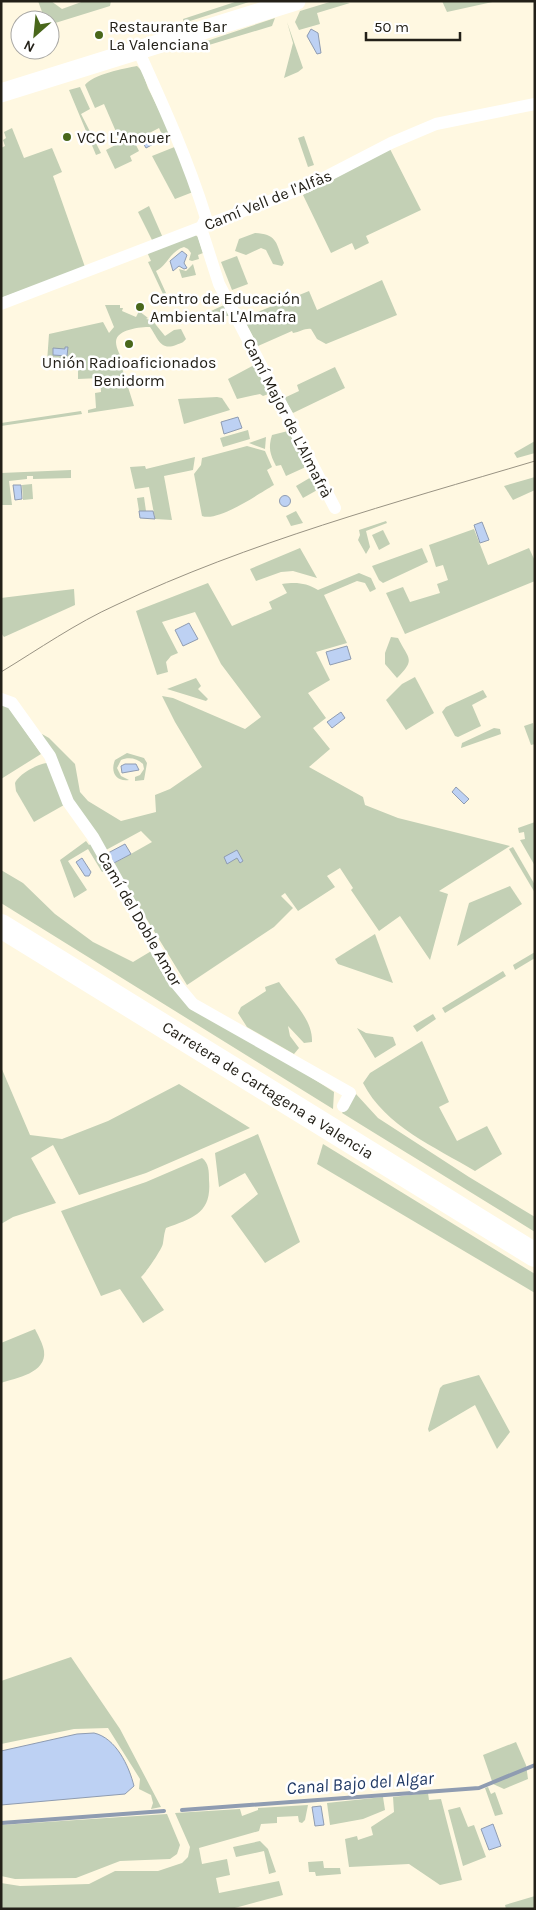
<svg xmlns="http://www.w3.org/2000/svg" width="536" height="1910" viewBox="0 0 536 1910" font-family="Karla,sans-serif">
  <style>
    .green { fill: #c3d0b5 }
    .water { fill: #bdd1f3; stroke: #8f9cb1 }
    .lines { fill: none; stroke-linecap: round; stroke-linejoin: round }
    .stream { stroke: #8f9cb1; stroke-width: 4 }
    .street { stroke: #fff; stroke-width: 12 }
    .secondary { stroke: #fff; stroke-width: 19 }
    .highway { stroke: #fff; stroke-width: 24 }
    .tram { stroke: #999383; stroke-width: 1 }
    .poi-dot { fill: #49671b; stroke: #fff; stroke-width: 2 }
    .labels { text-anchor: middle; dominant-baseline: central; stroke-width: 5; stroke-linejoin: round; paint-order: stroke }
    .poi-label { font-size: 16px; fill: #232018; stroke: #fff; text-anchor: start }
    .street-label { font-size: 16px; fill: #232018; stroke: #fff }
    .water-label { font-size: 18px; font-style: italic; fill: #203965; stroke: #fff }
  </style>
  <rect width="100%" height="100%" fill="#fff8e1"/>
  <g class="green">
    <polygon points="38,1 51,1 62,9 84,1 111,1 110,6 52,24 50,24 50,20 45,20"/>
    <polygon points="238,1 252,1 184,23 183,19"/>
    <polygon points="333,1 350,3 317,13 320,24 299,30 295,22 300,11"/>
    <polygon points="442,1 497,1 447,12"/>
    <polygon points="275,18 272,26 189,51 183,49"/>
    <polygon points="287,22 303,68 298,72 284,78 293,43"/>
    <path d="M 137,66 L 142,71 L 148,88 L 173,138 L 165,141 L 159,128 L 134,141 L 139,151 L 130,156 L 132,161 L 115,169 L 106,150 L 125,140 L 121,133 L 117,134 L 104,104 L 95,108 L 85,85 C 92,75 125,68 137,66 Z"/>
    <polygon points="80,87 90,109 81,114 101,153 96,155 69,90"/>
    <polygon points="12,128 24,158 52,148 62,172 53,176 85,267 1,298 1,148 5,146 3,140 6,138 4,132"/>
    <polygon points="304,136 314,165 308,167 298,138"/>
    <polygon points="177,146 193,192 175,199 152,156"/>
    <polygon points="390,149 421,210 366,236 369,243 355,250 352,243 331,253 303,195"/>
    <polygon points="149,206 163,238 153,242 138,212"/>
    <path d="M 255,233 C 279,234 276,245 284,263 L 282,266 L 273,264 L 266,250 L 261,248 L 246,255 L 235,251 L 239,239 Z"/>
    <path d="M 194,234 L 198,237 L 203,253 L 198,255 L 199,259 L 192,261 L 189,260 L 191,253 L 188,249 L 184,247 C 170,251 167,266 156,271 L 166,293 L 163,294 L 148,262 L 151,261 L 147,252 Z"/>
    <polygon points="237,256 248,284 232,290 221,262"/>
    <polygon points="193,264 196,275 182,278 179,269 186,271"/>
    <path d="M 382,280 L 397,315 L 326,344 L 317,339 L 311,329 C 305,328 300,332 293,333 L 292,331 L 258,346 L 243,318 L 309,291 L 317,310 Z"/>
    <path d="M 105,305 L 120,305 L 120,308 L 123,308 L 122,311 L 136,317 L 139,311 L 148,318 L 146,319 L 152,320 L 165,336 L 174,330 L 181,329 L 186,339 C 183,343 181,343 176,345 C 160,351 158,338 150,327 C 141,327 116,329 116,342 C 116,349 121,356 123,362 L 121,365 L 134,406 L 88,413 L 88,410 L 96,408 L 95,393 L 101,392 L 100,378 L 78,379 L 78,364 L 47,362 L 49,334 L 103,322 L 109,333 L 114,327 Z"/>
    <polygon points="224,305 229,316 212,316 211,311"/>
    <polygon points="256,364 271,393 263,396 260,394 237,399 228,379"/>
    <polygon points="335,367 345,388 293,413 284,398 299,391 297,385"/>
    <polygon points="217,397 222,398 230,410 184,424 178,399"/>
    <polygon points="81,411 82,414 1,426 1,423"/>
    <polygon points="248,430 250,439 223,447 220,438"/>
    <path d="M 288,431 L 308,466 L 286,476 L 281,465 L 276,466 C 270,454 268,448 272,435 Z"/>
    <polygon points="266,437 265,449 249,443"/>
    <polygon points="535,441 535,453 517,458 514,453"/>
    <path d="M 247,446 L 265,451 L 272,467 L 267,470 L 274,485 C 258,494 219,522 202,516 L 194,474 L 201,465 L 202,458 Z"/>
    <polygon points="195,457 193,470 164,476 172,520 155,519 149,487 135,489 130,467 145,466 146,469"/>
    <polygon points="71,470 71,478 33,479 33,476 27,476 27,479 9,481 12,505 1,505 1,473"/>
    <polygon points="313,476 319,489 303,498 296,486"/>
    <polygon points="535,477 535,490 513,500 504,486"/>
    <polygon points="32,484 33,499 23,500 22,485"/>
    <polygon points="144,497 146,511 139,511 137,498"/>
    <polygon points="296,511 303,523 291,526 286,516"/>
    <polygon points="386,521 387,523 366,531 370,547 366,554 358,540 360,535 359,530"/>
    <polygon points="474,529 488,565 529,548 535,561 535,581 405,634 386,593 403,587 410,602 440,593 437,584 448,580 443,565 436,567 429,545"/>
    <polygon points="383,530 390,544 379,550 372,535"/>
    <polygon points="300,548 317,578 293,571 281,572 256,581 250,569"/>
    <polygon points="422,548 428,562 383,583 379,580 372,566"/>
    <path d="M 359,573 L 371,578 L 376,589 L 370,592 L 365,583 L 357,581 L 324,595 L 347,643 L 316,652 L 330,680 L 308,693 L 326,718 L 313,728 L 330,749 L 309,767 L 363,797 L 365,805 L 398,818 L 510,846 L 439,891 L 448,894 L 430,960 L 400,916 L 379,931 L 351,890 L 353,888 L 340,868 L 327,876 L 335,887 L 298,911 L 285,893 L 281,896 L 293,908 L 274,927 L 187,985 L 113,864 L 152,842 L 141,831 L 106,850 L 72,802 L 42,734 L 49,738 L 75,764 L 80,792 L 88,801 L 121,821 L 156,812 L 155,795 L 170,789 L 202,767 L 175,722 L 162,696 L 173,698 L 245,729 L 261,717 L 221,664 L 195,612 L 162,622 L 178,653 L 171,656 L 166,662 L 168,672 L 157,675 L 136,611 L 208,583 L 232,626 L 272,609 L 269,602 L 287,593 L 282,584 C 297,582 306,583 318,590 Z"/>
    <polygon points="74,589 75,605 4,637 1,633 1,598"/>
    <path d="M 391,637 L 398,638 C 409,660 416,659 397,678 L 385,664 L 385,653 Z"/>
    <polygon points="415,677 434,713 406,730 386,700 402,684"/>
    <polygon points="196,678 201,686 198,689 208,699 206,701 167,689"/>
    <polygon points="483,690 487,697 472,705 481,726 458,737 455,736 442,712 446,707"/>
    <polygon points="1,705 8,706 41,754 1,779"/>
    <polygon points="533,723 535,744 531,745 524,726"/>
    <polygon points="494,728 500,729 501,734 461,748 462,743"/>
    <path d="M 127,753 L 144,758 L 147,763 L 144,780 L 135,781 L 135,777 L 140,775 L 144,769 L 143,764 C 137,758 128,757 121,760 L 117,768 L 121,776 L 129,780 C 116,782 110,772 115,760 Z"/>
    <path d="M 47,763 L 64,805 L 34,822 L 16,791 L 15,783 C 19,774 37,764 47,763 Z"/>
    <polygon points="535,822 535,866 520,840 525,839 524,832 519,833 518,828"/>
    <polygon points="86,841 89,845 93,843 107,869 102,872 88,849 68,861 87,890 74,898 60,860"/>
    <polygon points="513,847 535,885 535,893 509,849"/>
    <polygon points="1,870 23,883 55,914 93,942 133,962 153,950 175,990 334,1092 333,1109 1,903"/>
    <polygon points="510,886 522,904 457,946 469,903"/>
    <polygon points="375,934 393,983 338,964 335,959"/>
    <polygon points="535,952 535,958 515,970 513,965"/>
    <polygon points="503,971 506,976 445,1013 442,1008"/>
    <path d="M 279,982 C 291,1000 313,1019 312,1042 L 304,1043 L 288,1026 L 290,1036 L 299,1048 L 294,1054 L 247,1027 L 238,1013 L 241,1007 L 266,991 L 265,987 Z"/>
    <polygon points="433,1014 436,1019 417,1032 413,1026"/>
    <polygon points="357,1028 366,1033 393,1037 396,1045 375,1058"/>
    <path d="M 422,1041 L 449,1102 L 439,1107 L 457,1141 L 487,1126 L 502,1154 L 475,1171 C 435,1147 385,1126 363,1083 L 370,1073 Z"/>
    <polygon points="1,1067 30,1135 62,1139 108,1121 179,1084 250,1128 146,1173 79,1195 53,1145 31,1158 56,1203 13,1217 1,1224"/>
    <polygon points="356,1094 378,1118 469,1177 535,1217 535,1232 342,1113"/>
    <polygon points="258,1134 300,1242 265,1263 231,1216 258,1194 245,1173 219,1187 215,1153"/>
    <polygon points="323,1144 535,1274 535,1293 317,1164"/>
    <path d="M 202,1158 C 209,1163 209,1172 209,1180 C 212,1213 193,1218 166,1228 C 164,1234 164,1237 163,1243 C 163,1248 145,1274 141,1277 L 164,1310 L 143,1323 L 120,1289 L 101,1296 L 61,1211 L 146,1182 Z"/>
    <path d="M 35,1329 C 38,1335 43,1344 44,1351 C 47,1373 16,1378 1,1383 L 1,1343 Z"/>
    <polygon points="479,1375 510,1432 497,1449 475,1405 429,1432 428,1429 440,1388 443,1385"/>
    <polygon points="71,1657 120,1729 161,1807 151,1809 153,1803 151,1795 139,1789 140,1779 108,1728 74,1729 1,1744 1,1681"/>
    <polygon points="516,1742 526,1765 528,1779 504,1789 493,1784 483,1755"/>
    <polygon points="488,1787 491,1794 495,1792 503,1814 495,1816 485,1788"/>
    <polygon points="428,1793 429,1800 441,1799 462,1880 440,1885 409,1864 349,1867 345,1839 357,1836 358,1840 373,1835 371,1827 394,1812 393,1797"/>
    <polygon points="383,1797 385,1810 363,1819 330,1825 327,1803"/>
    <polygon points="308,1805 305,1820 302,1823 299,1822 298,1816 277,1817 277,1823 261,1824 259,1831 199,1848 202,1864 227,1859 230,1875 216,1878 219,1893 279,1881 283,1895 231,1909 1,1909 1,1883 20,1886 89,1884 115,1871 158,1871 182,1863 188,1857 190,1847 175,1813 240,1809 242,1816 258,1810 258,1808"/>
    <polygon points="460,1807 468,1827 474,1825 486,1857 463,1866 448,1810"/>
    <polygon points="167,1814 180,1845 177,1854 170,1859 120,1861 76,1878 15,1879 1,1876 1,1825"/>
    <polygon points="260,1841 268,1849 276,1872 269,1874 264,1851 236,1857 233,1847"/>
    <polygon points="323,1861 324,1868 340,1868 341,1874 316,1876 315,1872 309,1872 308,1862"/>
    <polygon points="535,1896 535,1909 506,1909 505,1905"/>
  </g>
  <g class="water">
    <polygon points="311,29 318,33 321,53 317,54 307,36"/>
    <polygon points="155,134 159,141 146,148 142,141"/>
    <polygon points="182,251 187,255 184,263 187,268 184,269 179,266 173,271 170,261"/>
    <polygon points="65,347 68,347 67,356 53,355 53,348 65,349"/>
    <polygon points="238,417 242,428 224,434 221,422"/>
    <polygon points="13,485 21,485 22,499 15,500"/>
    <circle cx="285" cy="501" r="5.5"/>
    <polygon points="139,511 153,511 155,519 140,518"/>
    <polygon points="482,522 489,540 480,543 474,525"/>
    <polygon points="189,623 198,639 183,646 175,630"/>
    <polygon points="347,646 351,659 330,665 326,652"/>
    <polygon points="341,712 345,718 332,728 327,722"/>
    <polygon points="125,764 136,764 139,770 122,773 121,766"/>
    <polygon points="456,787 469,799 464,804 452,792"/>
    <polygon points="125,844 131,854 114,863 108,853"/>
    <polygon points="237,850 243,861 240,863 237,858 227,864 224,857"/>
    <polygon points="82,858 91,872 89,876 85,876 76,862"/>
    <path d="M 94,1733 C 116,1738 129,1766 134,1786 L 125,1794 L 1,1805 L 1,1751 L 77,1734 Z"/>
    <polygon points="321,1806 324,1825 315,1826 312,1807"/>
    <polygon points="493,1824 501,1846 489,1850 481,1829"/>
  </g>
  <g class="lines">
    <g class="stream">
      <polyline points="182,1810 479,1788 535,1765"/>
      <polyline points="1,1823 164,1811"/>
    </g>
    <g class="street">
      <path d="M 139,52 C 164,107 188,160 206,218 L 201,228 L 219,284 L 335,508"/>
      <polyline points="1,304 306,187 391,143 436,124 535,104"/>
      <polyline points="1,699 12,703 50,756 68,802 93,837 173,980 193,1004 350,1093 343,1106"/>
    </g>
    <polyline class="secondary" points="1,93 296,1"/>
    <polyline class="highway" points="1,926 535,1255"/>
    <path class="tram" d="M 1,672 C 39,649 76,623 116,605 C 249,542 394,503 535,461"/>
  </g>
  <g class="poi-dot">
    <circle cx="99" cy="35" r="5"/>
    <circle cx="67" cy="137" r="5"/>
    <circle cx="140" cy="307" r="5"/>
    <circle cx="129" cy="344" r="5"/>
  </g>
  <g class="labels">
    <g class="poi-label">
      <text x="109" y="26">Restaurante Bar<tspan x="109" dy="18">La Valenciana</tspan></text>
      <text x="77" y="137">VCC L'Anouer</text>
      <text x="150" y="298">Centro de Educación<tspan x="150" dy="18">Ambiental L'Almafra</tspan></text>
      <text x="129" y="362" text-anchor="middle">Unión Radioaficionados<tspan x="129" dy="18">Benidorm</tspan></text>
    </g>
    <g class="street-label">
      <text transform="translate(268 200) rotate(-22)">Camí Vell de l'Alfàs</text>
      <text transform="translate(288 418) rotate(63)">Camí Major de L'Almafrà</text>
      <text transform="translate(140 919) rotate(60)">Camí del Doble Amor</text>
      <text transform="translate(268 1090) rotate(32)">Carretera de Cartagena a Valencia</text>
    </g>
    <g class="water-label">
      <text transform="translate(360 1783) rotate(-4)">Canal Bajo del Algar</text>
    </g>
  </g>
  <rect width="536" height="1910" fill="none" stroke="#232018" stroke-width="5"/>
  <g transform="translate(35 35) rotate(207)"><circle r="24" fill="#ffffff" stroke="#a7a6a3"/>
  <path d="M0-4L9 19L0 12L-9 19Z" fill="#49671b"/>
  <text y="-8" font-size="14" font-weight="bold" text-anchor="middle" fill="#232018">N</text>
  </g>
  <path d="M366 32v8h94v-8" fill="none" stroke="#232018" stroke-width="2.5"/>
  <text x="374" y="32" font-size="15" fill="#232018" stroke="#ffffff" stroke-width="4" paint-order="stroke">50 m</text>
</svg>
